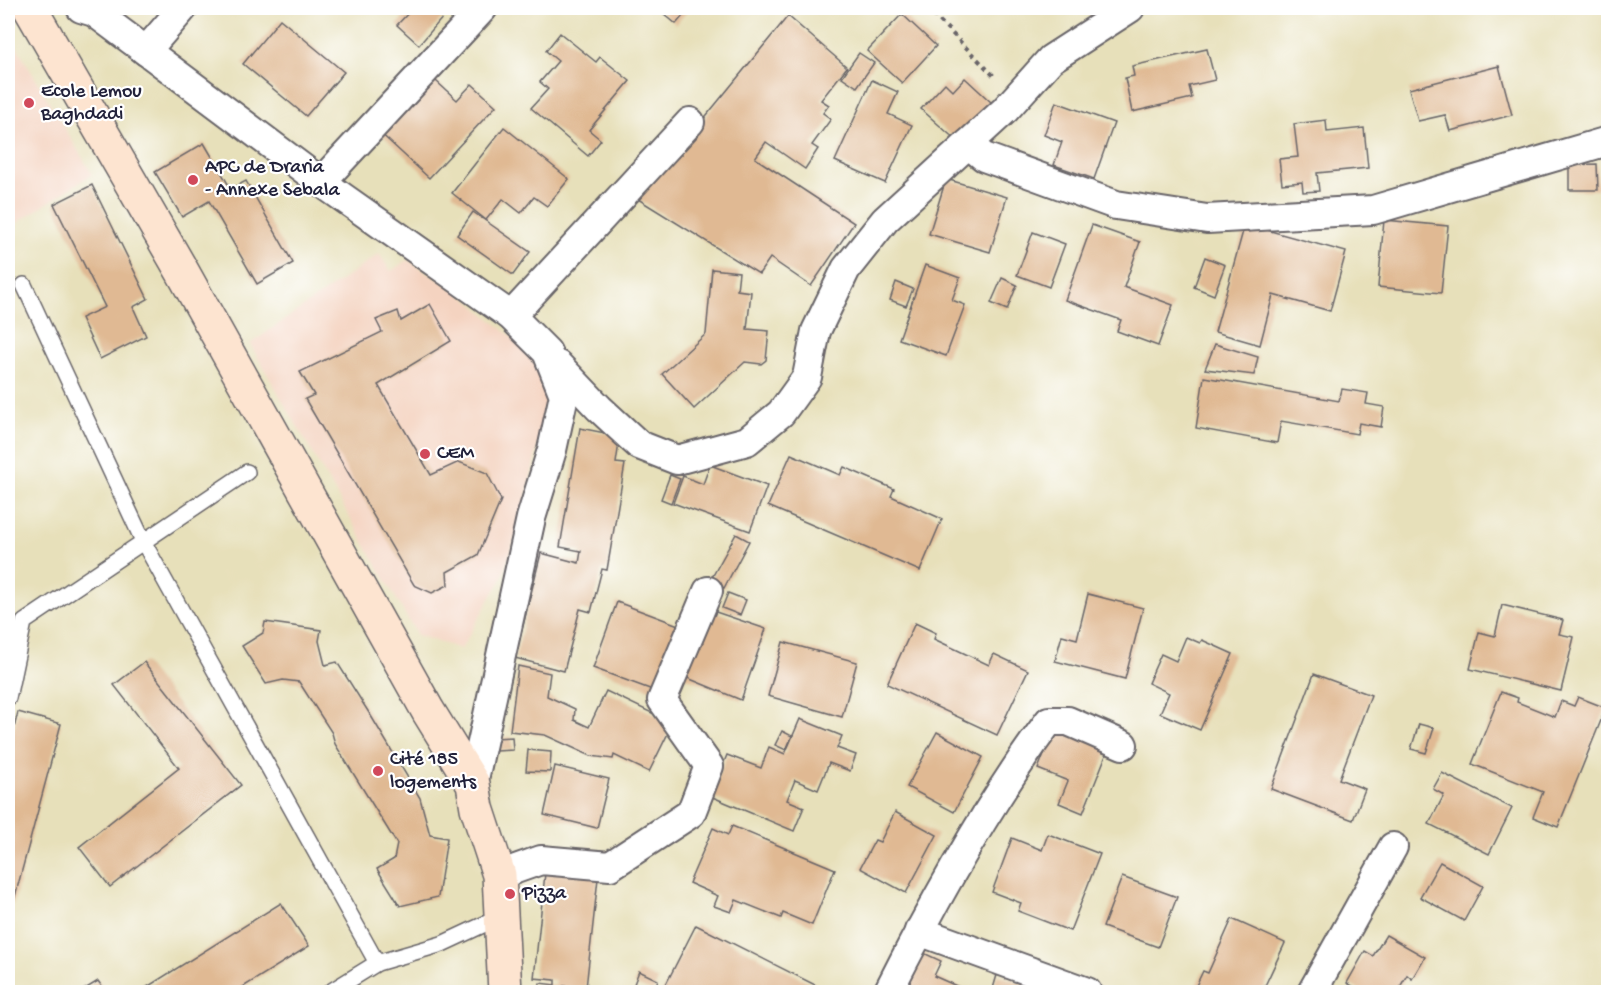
<svg xmlns="http://www.w3.org/2000/svg" width="1616" height="1000" viewBox="0 0 1616 1000" font-family="'Gochi Hand',sans-serif">
  <style>
    .built { fill: #f4d3c0 }
    .building { fill: #e0b993 }
    .lines { fill: none; stroke-linecap: round; stroke-linejoin: round }
    .service-casing { stroke: #676467; stroke-width: 18 }
    .minor-casing { stroke: #676467; stroke-width: 32 }
    .secondary-casing { stroke: #676467; stroke-width: 36 }
    .path { stroke: #676467; stroke-width: 4; stroke-dasharray: 4.5 4.5; stroke-linecap: butt }
    .service { stroke: #fff; stroke-width: 15 }
    .minor { stroke: #fff; stroke-width: 28 }
    .secondary { stroke: #fde4d0; stroke-width: 33 }
    .poi-dot { fill: #d1495b; stroke: #fff; stroke-width: 2 }
    .labels { text-anchor: middle; dominant-baseline: central; stroke-width: 4.5; stroke-linejoin: round; paint-order: stroke }
    .poi-label { font-size: 20px; fill: #22223b; stroke: #fff; text-anchor: start }
  </style>
  <rect width="100%" height="100%" fill="#fff"/>
  <filter id="ink" filterUnits="userSpaceOnUse"><feTurbulence type="fractalNoise" baseFrequency=".0167" numOctaves="2"/><feDisplacementMap in="SourceGraphic" scale="12" xChannelSelector="R" yChannelSelector="G"/><feConvolveMatrix kernelMatrix="1 2 1 2 8 2 1 2 1" color-interpolation-filters="sRGB"/></filter>
  <filter id="wash" filterUnits="userSpaceOnUse"><feTurbulence type="fractalNoise" baseFrequency=".008" numOctaves="4" result="noise"/><feDisplacementMap in="SourceGraphic" scale="24" xChannelSelector="R" yChannelSelector="G"/><feGaussianBlur stdDeviation="1.35" result="paint"/><feColorMatrix in="noise" values="0 0 0 0 0 0 0 0 0 0 0 0 0 0 0 0 0 1.4 0 .05"/><feComposite in="paint" operator="in"/></filter>
  <g filter="url(#wash)">
    <rect width="100%" height="100%" fill="#e7e0ba"/>
    <g class="built">
      <polygon points="8,32 92,174 8,229"/>
      <polygon points="379,254 391,271 408,260 461,294 544,364 552,385 520,524 501,580 461,649 417,635 250,344"/>
    </g>
    <g id="blocks">
      <g class="building">
        <polygon points="413,8 450,9 419,45 397,25"/>
        <polygon points="657,8 690,8 676,24"/>
        <polygon points="902,14 936,46 902,83 867,51"/>
        <polygon points="788,16 847,67 821,100 829,105 823,113 831,119 812,145 818,149 805,169 766,142 755,158 854,223 811,286 770,258 759,274 638,199"/>
        <polygon points="280,19 344,72 306,116 243,64"/>
        <polygon points="560,33 596,62 600,57 630,81 589,130 601,140 588,156 531,108 548,89 540,82 558,61 546,51"/>
        <polygon points="1207,49 1215,80 1189,86 1192,98 1132,112 1125,78 1134,76 1132,66"/>
        <polygon points="859,53 874,63 857,87 842,77"/>
        <polygon points="1499,66 1512,115 1450,131 1445,115 1418,121 1409,89"/>
        <polygon points="426,72 457,100 472,84 496,106 429,178 375,128"/>
        <polygon points="965,78 992,103 957,141 921,109 945,83 953,91"/>
        <polygon points="872,80 898,92 888,114 912,125 885,183 835,161"/>
        <polygon points="1056,102 1114,123 1094,179 1054,165 1062,142 1044,135"/>
        <polygon points="1326,120 1327,132 1364,128 1368,168 1317,173 1319,191 1303,192 1302,182 1282,184 1279,159 1298,157 1294,124"/>
        <polygon points="504,127 569,179 547,206 534,197 521,213 503,199 486,220 452,193"/>
        <polygon points="204,143 231,189 246,181 293,263 257,284 209,201 182,217 155,172"/>
        <polygon points="1597,164 1598,190 1569,190 1569,165"/>
        <polygon points="946,179 1007,197 990,252 929,234"/>
        <polygon points="92,185 148,299 133,307 146,336 100,359 81,318 105,307 54,204"/>
        <polygon points="473,212 530,252 513,275 457,235"/>
        <polygon points="1384,220 1448,226 1441,293 1378,287"/>
        <polygon points="1245,224 1346,252 1330,311 1273,295 1260,345 1215,332"/>
        <polygon points="1092,225 1140,242 1124,287 1173,305 1158,346 1117,331 1121,320 1065,300"/>
        <polygon points="1033,232 1065,244 1049,287 1017,275"/>
        <polygon points="1205,257 1225,265 1214,295 1194,287"/>
        <polygon points="925,265 960,278 952,300 965,305 946,356 899,339"/>
        <polygon points="712,269 739,272 737,290 751,292 747,329 769,331 766,360 761,364 745,362 694,409 662,374 706,334"/>
        <polygon points="1002,278 1017,285 1007,310 991,303"/>
        <polygon points="896,282 913,289 906,306 890,300"/>
        <polygon points="430,304 451,341 378,385 431,475 459,462 487,473 501,500 478,555 447,572 448,585 432,593 414,585 305,399 314,395 300,372 382,332 376,320 398,311 401,321"/>
        <polygon points="1215,344 1258,357 1254,375 1205,369"/>
        <polygon points="1204,377 1339,401 1342,389 1368,393 1366,404 1384,407 1381,427 1359,423 1357,434 1281,421 1277,443 1196,428"/>
        <polygon points="580,428 620,436 616,463 625,464 607,570 602,569 591,612 580,609 564,671 515,658 541,553 579,563 581,551 560,547"/>
        <polygon points="791,454 840,475 844,467 894,489 891,496 942,519 920,571 768,506"/>
        <polygon points="710,465 767,486 750,531 673,503 683,476 703,484"/>
        <polygon points="670,475 680,479 671,503 661,499"/>
        <polygon points="736,534 749,541 724,588 710,581"/>
        <polygon points="728,593 746,600 740,615 722,608"/>
        <polygon points="1088,594 1143,608 1125,679 1055,661 1062,635 1077,639"/>
        <polygon points="617,602 681,626 658,692 593,668"/>
        <polygon points="1502,605 1563,620 1559,634 1574,637 1561,691 1470,669 1479,632 1495,636"/>
        <polygon points="701,607 766,629 741,700 673,672"/>
        <polygon points="265,622 321,630 319,641 325,665 337,662 371,716 420,798 430,835 447,838 438,897 400,906 377,869 394,859 397,844 335,744 332,733 299,682 283,680 266,684 242,646 263,633"/>
        <polygon points="915,623 936,633 934,639 989,665 994,654 1028,670 997,735 887,684"/>
        <polygon points="1186,637 1200,643 1202,640 1233,654 1200,730 1160,713 1169,693 1148,683 1161,654 1176,661"/>
        <polygon points="783,642 857,662 842,717 768,696"/>
        <polygon points="144,662 241,785 110,887 79,847 179,768 114,685"/>
        <polygon points="518,666 550,673 547,696 575,709 574,720 589,727 606,691 673,723 649,772 614,755 613,759 591,756 545,735 510,731"/>
        <polygon points="1314,674 1371,695 1339,779 1365,789 1353,820 1271,789"/>
        <polygon points="1501,692 1518,698 1517,702 1555,717 1561,701 1574,706 1578,697 1606,708 1558,827 1533,817 1543,792 1472,764"/>
        <polygon points="18,712 61,724 13,904 8,903 8,752"/>
        <polygon points="800,719 842,736 837,748 856,755 850,771 829,763 818,790 795,780 787,800 804,807 794,831 710,796 727,755 761,768 769,747 785,754"/>
        <polygon points="1058,719 1112,740 1083,813 1059,803 1068,781 1038,769"/>
        <polygon points="1419,724 1434,728 1426,753 1411,749"/>
        <polygon points="782,731 792,736 786,750 775,745"/>
        <polygon points="937,732 983,757 954,812 907,787"/>
        <polygon points="512,737 513,750 496,751 495,738"/>
        <polygon points="528,750 551,752 550,772 526,771"/>
        <polygon points="555,766 609,779 597,828 544,815"/>
        <polygon points="1442,773 1512,808 1489,854 1429,824 1444,795 1433,789"/>
        <polygon points="895,812 937,835 906,893 860,868 875,840 880,842"/>
        <polygon points="732,826 835,869 812,925 783,913 781,918 736,900 731,912 714,906 718,896 689,883 713,828 728,835"/>
        <polygon points="1048,834 1100,854 1070,931 1018,911 1021,903 992,892 1012,838 1042,850"/>
        <polygon points="1440,862 1483,886 1464,921 1420,897"/>
        <polygon points="546,864 599,869 586,988 563,986 592,990 592,992 539,992 540,983 555,985 555,980 534,978"/>
        <polygon points="1122,877 1177,897 1158,947 1103,927"/>
        <polygon points="281,903 309,946 235,992 139,992"/>
        <polygon points="1232,919 1285,943 1262,992 1193,992 1203,971 1208,973"/>
        <polygon points="696,925 829,992 662,992"/>
        <polygon points="1386,935 1425,957 1412,979 1407,975 1397,992 1363,992 1347,983 1365,951 1373,956"/>
        <polygon points="915,949 941,961 934,976 970,992 895,992"/>
        <polygon points="639,971 658,980 653,992 634,984"/>
        <polygon points="997,975 1032,986 1030,992 992,992"/>
        <polygon points="98,981 106,992 80,992"/>
      </g>
    </g>
  </g>
  <g filter="url(#ink)">
    <use href="#blocks" fill-opacity="0" stroke="#676467" stroke-width="1.5"/>
    <g class="lines">
      <defs>
        <g id="service">
          <polyline points="24,285 144,543 377,963"/>
          <polyline points="8,698 24,622 247,472"/>
          <polyline points="330,992 377,963 442,944 502,916"/>
        </g>
        <g id="minor">
          <polyline points="81,8 94,12 321,182 511,316 547,352 564,395 552,450 531,518 473,784"/>
          <polyline points="146,51 183,8"/>
          <polyline points="968,144 984,157 1116,205 1207,219 1373,210 1608,141"/>
          <polyline points="321,182 483,8"/>
          <polyline points="511,316 690,122"/>
          <polyline points="558,365 599,408 639,445 677,460 747,441 781,413 807,377 816,331 846,269 885,220 1005,110 1051,59 1130,8"/>
          <polyline points="499,875 541,860 610,866 691,813 709,766 662,700 708,591"/>
          <polyline points="919,931 1087,992"/>
          <path d="M 888,992 C 935,899 987,805 1049,721 L 1068,721 L 1123,745"/>
          <polyline points="1312,992 1393,847"/>
        </g>
        <polyline id="secondary" points="30,8 182,271 428,711 473,784 477,808 499,875 505,992"/>
      </defs>
      <use href="#service" class="service-casing"/>
      <use href="#minor" class="minor-casing"/>
      <use href="#secondary" class="secondary-casing"/>
      <polyline class="path" points="927,8 996,78"/>
      <use href="#service" class="service"/>
      <use href="#minor" class="minor"/>
      <use href="#secondary" class="secondary"/>
    </g>
  </g>
  <g class="poi-dot">
    <circle cx="29" cy="103" r="6"/>
    <circle cx="193" cy="180" r="6"/>
    <circle cx="425" cy="454" r="6"/>
    <circle cx="378" cy="771" r="6"/>
    <circle cx="510" cy="894" r="6"/>
  </g>
  <g class="labels">
    <g class="poi-label">
      <text x="41" y="92">Ecole Lemou<tspan x="41" dy="23">Baghdadi</tspan></text>
      <text x="205" y="168">APC de Draria<tspan x="205" dy="23">- Annexe Sebala</tspan></text>
      <text x="437" y="454">CEM</text>
      <text x="390" y="760">Cité 185<tspan x="390" dy="23">logements</tspan></text>
      <text x="522" y="894">Pizza</text>
    </g>
  </g>
  <rect width="1616" height="1000" fill="none" stroke="#fff" stroke-width="30"/>
</svg>
